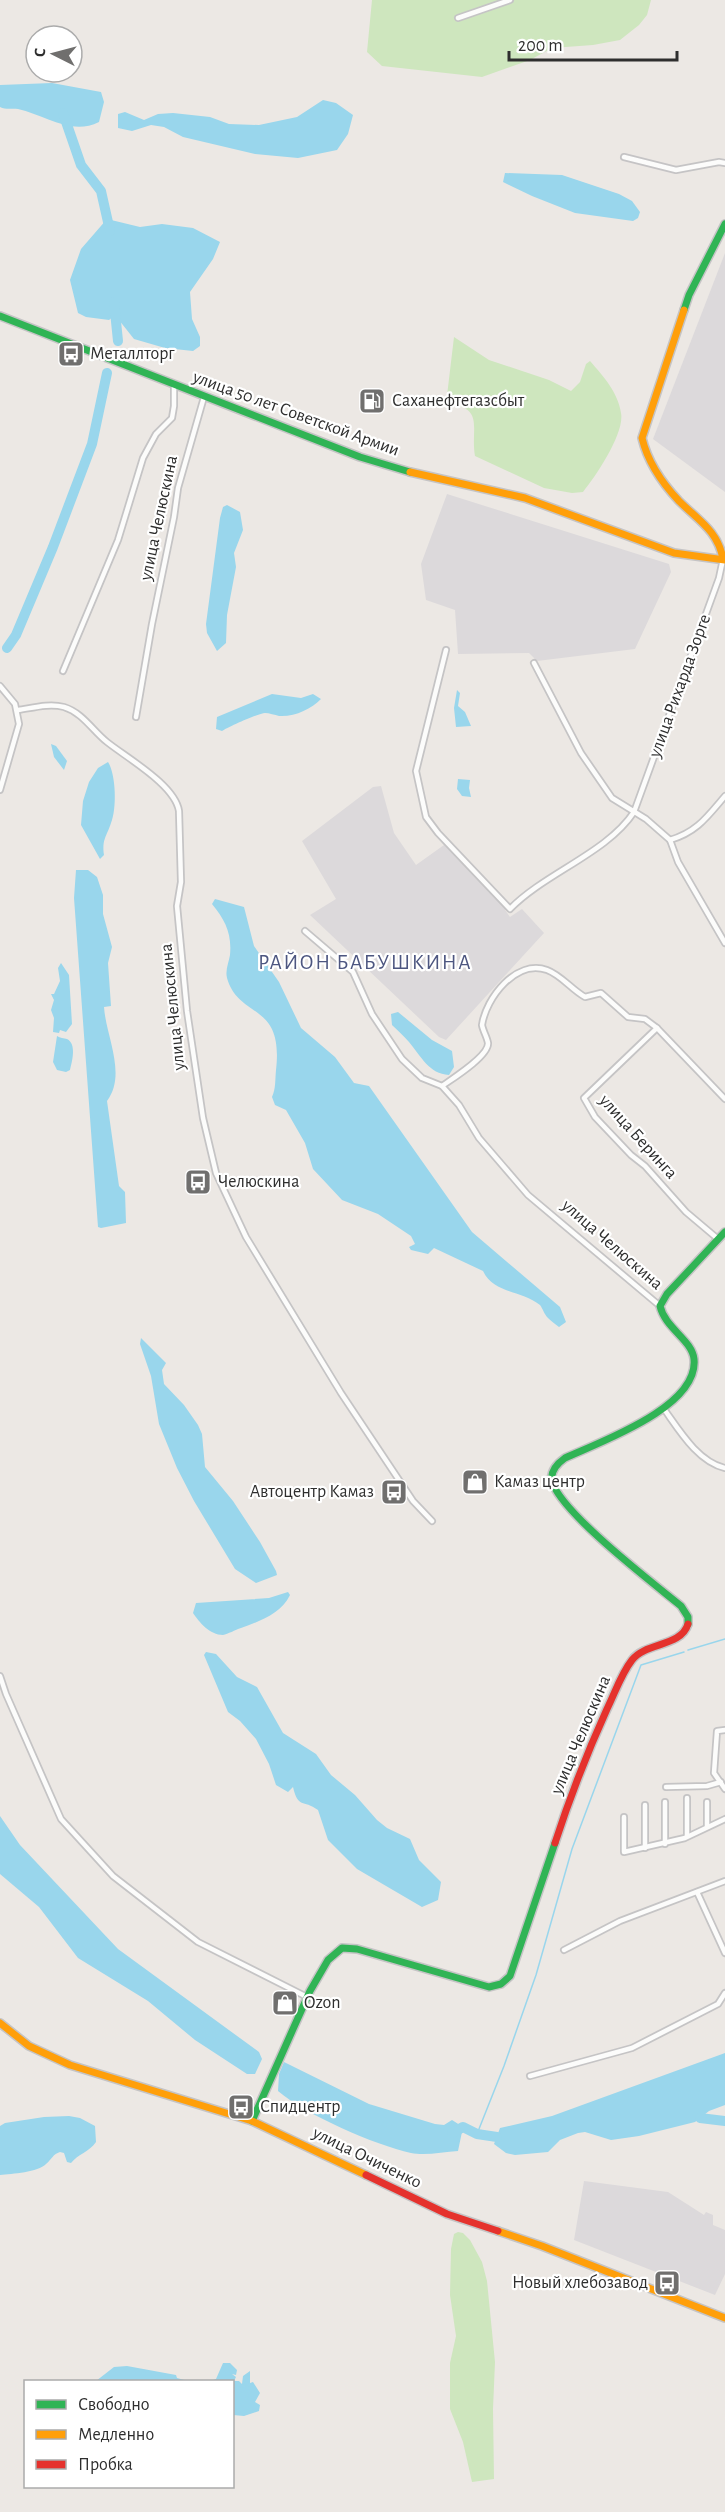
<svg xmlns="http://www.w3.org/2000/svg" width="725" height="2512" viewBox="0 0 725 2512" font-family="'Alegreya Sans',sans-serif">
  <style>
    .industrial { fill: #dcd9db }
    .green { fill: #cee6be }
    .water { fill: #99d6ec }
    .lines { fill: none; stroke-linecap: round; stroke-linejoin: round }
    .stream { stroke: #99d6ec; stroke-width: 1.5 }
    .river { stroke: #99d6ec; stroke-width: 10 }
    .street-casing { stroke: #c5c4c5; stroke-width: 8 }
    .fast-casing { stroke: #c5c4c5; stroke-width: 10 }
    .slow-casing { stroke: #c5c4c5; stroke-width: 10 }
    .jam-casing { stroke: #c5c4c5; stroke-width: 10 }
    .street { stroke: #fcfcfb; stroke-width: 4.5 }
    .fast { stroke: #30b455; stroke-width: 7 }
    .slow { stroke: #ff9f0a; stroke-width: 7 }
    .jam { stroke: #e5322d; stroke-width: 7 }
    .labels { text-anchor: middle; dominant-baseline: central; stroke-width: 4.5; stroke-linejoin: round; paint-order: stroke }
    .poi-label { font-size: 18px; fill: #2e2e2e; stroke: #fff; text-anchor: start }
    .street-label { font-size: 18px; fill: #2e2e2e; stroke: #fff }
    .quarter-label { font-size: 21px; letter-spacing: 1.5px; fill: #4d5680; stroke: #fff }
  </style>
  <rect width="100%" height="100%" fill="#ece8e4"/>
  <g class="industrial">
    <polygon points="725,253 725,492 653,439"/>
    <polygon points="447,494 669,564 671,572 635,649 537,661 529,653 458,654 455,610 426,600 421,564"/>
    <polygon points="381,786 394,833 416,865 444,845 507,907 505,910 510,917 522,909 544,933 446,1040 439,1037 310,915 336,899 302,841 373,787"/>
    <polygon points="584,2181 668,2192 704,2215 706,2212 713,2215 713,2225 725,2230 725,2274 715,2295 574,2240"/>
  </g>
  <g class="green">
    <polygon points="372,0 651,0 647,15 639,25 620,40 593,45 552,48 530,60 482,77 382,66 367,52"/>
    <path d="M 454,337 L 489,360 L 549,380 L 571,391 L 580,382 L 586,364 L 590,361 C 603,376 618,392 621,413 C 625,433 596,476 583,492 L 572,493 L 544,488 L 475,456 C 470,428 486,407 446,404 Z"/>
    <polygon points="458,2232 463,2233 470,2240 482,2262 487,2281 495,2362 493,2409 494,2479 472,2482 463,2442 450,2409 450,2363 456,2336 450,2295 451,2249 454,2234"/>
  </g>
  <g class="water">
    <path d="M 52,83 L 101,92 L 104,102 L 99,122 C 71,136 45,115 18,109 C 12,108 6,110 0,107 L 0,85 Z"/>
    <polygon points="323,100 336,103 353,115 348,134 337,150 298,158 255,154 183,137 164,127 151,125 132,131 118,128 118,114 125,112 144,120 158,114 173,113 210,117 229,124 259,125 297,117"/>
    <polygon points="505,173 562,175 619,194 632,201 640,212 638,218 633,221 575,213 532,196 503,182"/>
    <polygon points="107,219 140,227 162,224 193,228 220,242 213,259 190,292 192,319 200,337 200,346 193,351 165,348 134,339 115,315 109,320 86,317 78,313 70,280 81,249"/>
    <polygon points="227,505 240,512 243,530 234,553 236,567 227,615 226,643 217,651 207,633 206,624 220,518 223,507"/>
    <polygon points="457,690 460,693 458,706 465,712 471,726 456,727 454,708"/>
    <path d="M 272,694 L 301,698 L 313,694 L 321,699 C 311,709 295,717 279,716 C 275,715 269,713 265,713 C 259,713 228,727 222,731 L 216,729 L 217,717 Z"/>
    <polygon points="51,744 56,746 67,761 64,770 54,757"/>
    <path d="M 108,762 C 116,774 117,809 111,823 C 106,838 102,839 104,855 L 100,859 L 81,825 L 83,801 L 89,782 L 98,768 Z"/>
    <polygon points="458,779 470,780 469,788 471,797 462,796 457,789"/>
    <path d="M 76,870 L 88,870 L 97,877 L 103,895 L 103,914 L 112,947 L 108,963 L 111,1006 L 104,1007 C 106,1037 127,1074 107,1101 L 119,1186 L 125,1192 L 126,1223 L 101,1228 L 98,1227 L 74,898 Z"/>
    <path d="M 215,899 L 244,907 L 254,946 L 279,982 L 301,1028 L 335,1057 L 354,1083 L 369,1086 L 472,1232 L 560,1307 L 566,1322 L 559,1327 C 555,1324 551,1321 548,1318 C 544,1314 543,1309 540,1305 C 522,1290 494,1294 483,1271 L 434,1248 L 428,1254 L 411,1250 L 409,1247 L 415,1244 L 411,1236 L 378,1214 L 342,1200 L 313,1169 L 305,1143 L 286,1110 L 275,1105 L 272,1097 C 276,1088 275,1080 276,1070 C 284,1001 239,1020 227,978 C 225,970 229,962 230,955 C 232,933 225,920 212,904 Z"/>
    <polygon points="61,963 69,975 72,1024 66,1032 60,1030 59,1033 53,1032 54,1018 51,1010 54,1000 51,994 54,994 60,981 58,968"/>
    <path d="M 398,1012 L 432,1040 L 452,1051 L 454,1067 L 449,1075 C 429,1074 421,1056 409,1042 C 404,1036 398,1031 392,1025 L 391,1014 Z"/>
    <path d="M 57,1036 C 60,1038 64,1038 67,1039 C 77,1044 72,1062 70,1070 L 66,1072 L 57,1070 L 53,1062 Z"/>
    <polygon points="141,1338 166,1363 162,1370 164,1384 184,1405 198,1425 202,1434 205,1467 233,1501 260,1542 276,1571 277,1575 256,1583 235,1569 194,1501 177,1468 159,1424 151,1376 140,1344"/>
    <path d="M 288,1592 L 290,1595 C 281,1614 260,1621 241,1628 C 235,1630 228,1634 223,1635 C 210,1635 199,1622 193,1613 L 196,1603 L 269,1598 Z"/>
    <path d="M 206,1652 L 216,1654 L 237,1677 L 257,1687 L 283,1733 L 316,1754 L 331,1775 L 355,1795 L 377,1820 L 387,1828 L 410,1839 L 419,1860 L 441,1882 L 438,1900 L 422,1907 L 357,1869 L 328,1840 L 318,1810 C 303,1799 298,1809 293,1787 L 288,1792 L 276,1785 L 269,1764 L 256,1739 L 240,1721 L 228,1712 L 204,1655 Z"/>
    <polygon points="0,1816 20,1845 118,1949 259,2052 262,2059 255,2074 247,2074 195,2040 148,2001 78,1958 39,1907 0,1874"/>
    <polygon points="725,2053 725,2105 709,2111 695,2122 639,2136 611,2140 585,2132 578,2133 560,2140 548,2152 515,2155 506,2153 494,2144 500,2128 552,2116"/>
    <path d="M 284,2062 L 369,2104 L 435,2124 L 444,2125 L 452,2120 L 463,2127 L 458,2151 C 443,2152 425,2156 411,2153 C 375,2145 306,2115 278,2091 L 279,2074 Z"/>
    <path d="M 69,2116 L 80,2118 L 95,2126 L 96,2142 C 89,2152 78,2154 71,2163 L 67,2162 L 64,2153 L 60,2152 C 53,2154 52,2159 46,2164 C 38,2172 12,2174 0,2175 L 0,2126 L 5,2123 L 44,2117 Z"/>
    <polygon points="223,2363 230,2363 237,2370 236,2375 232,2374 236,2377 234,2381 239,2381 242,2384 243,2376 250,2371 250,2383 253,2382 260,2393 255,2402 260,2405 259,2411 244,2416 233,2415 232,2382 211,2381 216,2379"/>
    <polygon points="127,2366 176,2375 177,2378 188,2381 96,2381 114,2367"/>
  </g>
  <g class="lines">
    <g class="stream">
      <polyline points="688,1650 725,1639"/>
      <polyline points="477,2134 504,2066 536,1975 572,1849 641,1665 684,1652"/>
    </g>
    <g class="river">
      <polyline points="63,113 81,165 101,191 110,231"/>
      <polyline points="114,302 118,341"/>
      <polyline points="7,648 16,635 53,547 92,444 107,373"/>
      <polyline points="700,2118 725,2121"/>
      <polyline points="452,2133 463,2127 477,2134 497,2137"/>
    </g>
    <defs>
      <g id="street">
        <polyline points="458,18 510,0"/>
        <polyline points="624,157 676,170 719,162 725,163"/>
        <path d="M 446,650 L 416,771 L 426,817 L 438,833 L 510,909 C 545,873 607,853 634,812 L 719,578 L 723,559"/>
        <polyline points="534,663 581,753 612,798 646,819 670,840 678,862 725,943"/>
        <polyline points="63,671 118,540 143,458 156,434 172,418 174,406 174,385"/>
        <polyline points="0,686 15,704 19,724 0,790"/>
        <path d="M 18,710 C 32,708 49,703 64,707 C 83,713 92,730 107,742 C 127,758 175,785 179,811 L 181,882 L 177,906 L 187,1011 L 203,1118 L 216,1173 L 246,1237 L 341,1393 L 413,1501 L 432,1521"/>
        <polyline points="136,717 152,624 174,517 178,488 204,397"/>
        <path d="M 670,840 C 697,832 707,817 725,796"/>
        <polyline points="305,931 353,972 372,1014 402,1059 422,1078 442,1086 459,1105 479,1138 528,1195 660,1306"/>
        <path d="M 442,1086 C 452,1079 489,1056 488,1043 C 487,1037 483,1031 482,1025 C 486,998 516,959 547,970 C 561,975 572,990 585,997 L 601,993 L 628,1017 L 645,1019 L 657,1028"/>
        <polyline points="718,1239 686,1212 645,1166 631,1155 595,1117 584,1098 657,1028 725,1099"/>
        <path d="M 664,1409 C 679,1430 698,1462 725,1468"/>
        <polyline points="0,1676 6,1694 61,1819 113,1876 198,1942 307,1997"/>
        <polyline points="725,1730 717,1731 714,1773 725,1789"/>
        <polyline points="666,1787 707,1786 721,1782"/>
        <polyline points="687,1798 687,1836"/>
        <polyline points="665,1802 665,1844"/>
        <polyline points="707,1802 707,1826"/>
        <polyline points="645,1805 645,1848"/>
        <polyline points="624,1817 624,1852 685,1838 725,1819"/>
        <polyline points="697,1892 725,1953"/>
        <polyline points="564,1950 620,1921 725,1881"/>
        <polyline points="530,2076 632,2048 718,2004 725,1993"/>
      </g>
      <g id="fast">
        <polyline points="684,310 689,295 725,224"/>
        <polyline points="0,316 360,457 410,472"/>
        <path d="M 688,1624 L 688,1617 L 681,1606 C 653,1583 560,1512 552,1481 C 550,1471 558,1463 565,1458 C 600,1442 699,1407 694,1359 C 692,1340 665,1328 660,1306 L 667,1294 L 725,1232"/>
        <polyline points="252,2121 310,1991 328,1960 342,1948 357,1949 489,1987 501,1984 510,1976 555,1843"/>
      </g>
      <g id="slow">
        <path d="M 684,310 L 642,438 C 648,463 662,483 679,501 C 698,520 718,531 723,559"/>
        <polyline points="410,472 525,498 674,553 725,560"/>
        <polyline points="0,2023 29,2046 70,2065 252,2121 366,2175"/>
        <polyline points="498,2231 542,2246 725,2318"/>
      </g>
      <g id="jam">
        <path d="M 555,1843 C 570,1797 587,1753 607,1709 C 615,1693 621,1674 632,1660 C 646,1642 681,1647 688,1624"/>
        <polyline points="366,2175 447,2214 498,2231"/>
      </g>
    </defs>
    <use href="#street" class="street-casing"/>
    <use href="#fast" class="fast-casing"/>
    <use href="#slow" class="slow-casing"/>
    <use href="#jam" class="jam-casing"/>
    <use href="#street" class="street"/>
    <use href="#fast" class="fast"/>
    <use href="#slow" class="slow"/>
    <use href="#jam" class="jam"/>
  </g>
  <defs>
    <symbol id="bus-square" viewBox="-11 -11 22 22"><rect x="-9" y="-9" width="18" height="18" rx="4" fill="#706f6e" stroke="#fff"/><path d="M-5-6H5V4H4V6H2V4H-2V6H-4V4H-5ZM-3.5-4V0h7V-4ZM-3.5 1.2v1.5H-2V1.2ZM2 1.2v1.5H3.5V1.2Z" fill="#fff"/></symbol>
    <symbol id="fuel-square" viewBox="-11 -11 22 22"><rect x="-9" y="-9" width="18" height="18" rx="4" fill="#706f6e" stroke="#fff"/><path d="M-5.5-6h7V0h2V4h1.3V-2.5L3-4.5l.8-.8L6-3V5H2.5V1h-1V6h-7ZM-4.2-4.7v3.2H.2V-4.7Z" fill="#fff"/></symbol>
    <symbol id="shop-square" viewBox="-11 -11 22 22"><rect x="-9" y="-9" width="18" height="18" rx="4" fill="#706f6e" stroke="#fff"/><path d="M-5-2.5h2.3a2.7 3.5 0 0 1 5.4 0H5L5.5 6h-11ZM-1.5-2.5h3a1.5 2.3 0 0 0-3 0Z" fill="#fff"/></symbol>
  </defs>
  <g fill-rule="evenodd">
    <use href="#bus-square" x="56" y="339" width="30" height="30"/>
    <use href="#fuel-square" x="357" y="386" width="30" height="30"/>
    <use href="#bus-square" x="183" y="1167" width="30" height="30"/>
    <use href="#shop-square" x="460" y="1467" width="30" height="30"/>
    <use href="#bus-square" x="379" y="1477" width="30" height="30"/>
    <use href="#shop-square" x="270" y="1988" width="30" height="30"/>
    <use href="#bus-square" x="226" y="2092" width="30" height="30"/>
    <use href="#bus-square" x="652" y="2268" width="30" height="30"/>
  </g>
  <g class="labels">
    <g class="poi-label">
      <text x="90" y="354">Металлторг</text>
      <text x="392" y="401">Саханефтегазсбыт</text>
      <text x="218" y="1182">Челюскина</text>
      <text x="494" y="1482">Камаз центр</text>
      <text x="374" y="1492" text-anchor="end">Автоцентр Камаз</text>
      <text x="304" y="2003">Ozon</text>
      <text x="260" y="2107">Спидцентр</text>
      <text x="648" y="2283" text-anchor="end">Новый хлебозавод</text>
    </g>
    <g class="street-label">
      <text transform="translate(296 414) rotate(20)">улица 50 лет Советской Армии</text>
      <text transform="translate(159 518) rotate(-78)">улица Челюскина</text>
      <text transform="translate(680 686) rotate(-70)">улица Рихарда Зорге</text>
      <text transform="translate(173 1007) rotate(-96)">улица Челюскина</text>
      <text transform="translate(638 1137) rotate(48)">улица Беринга</text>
      <text transform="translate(612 1245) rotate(41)">улица Челюскина</text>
      <text transform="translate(581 1735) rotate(-67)">улица Челюскина</text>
      <text transform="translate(367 2158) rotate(26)">улица Очиченко</text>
    </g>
    <g class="quarter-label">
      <text x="365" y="962">РАЙОН БАБУШКИНА</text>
    </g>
  </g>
  <rect x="24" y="2380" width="210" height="108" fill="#ffffff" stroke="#ababab" stroke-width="1.5"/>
  <rect x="36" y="2400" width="30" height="9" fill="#30b455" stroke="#ababab" stroke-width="1.5"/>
  <text x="78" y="2410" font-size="18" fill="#2e2e2e">Свободно</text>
  <rect x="36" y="2430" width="30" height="9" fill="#ff9f0a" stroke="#ababab" stroke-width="1.5"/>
  <text x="78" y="2440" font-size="18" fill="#2e2e2e">Медленно</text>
  <rect x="36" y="2460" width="30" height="9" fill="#e5322d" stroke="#ababab" stroke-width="1.5"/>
  <text x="78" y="2470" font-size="18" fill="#2e2e2e">Пробка</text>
  <g transform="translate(54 54) rotate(276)"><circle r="28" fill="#ffffff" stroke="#ababab" stroke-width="1.5"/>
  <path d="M0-4.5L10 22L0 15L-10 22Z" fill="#706f6e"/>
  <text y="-9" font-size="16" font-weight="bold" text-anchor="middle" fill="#2e2e2e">С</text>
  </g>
  <path d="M509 51v9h168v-9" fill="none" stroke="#2e2e2e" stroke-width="3"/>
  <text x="518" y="51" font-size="18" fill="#2e2e2e" stroke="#ffffff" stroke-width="4.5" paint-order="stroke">200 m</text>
</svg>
